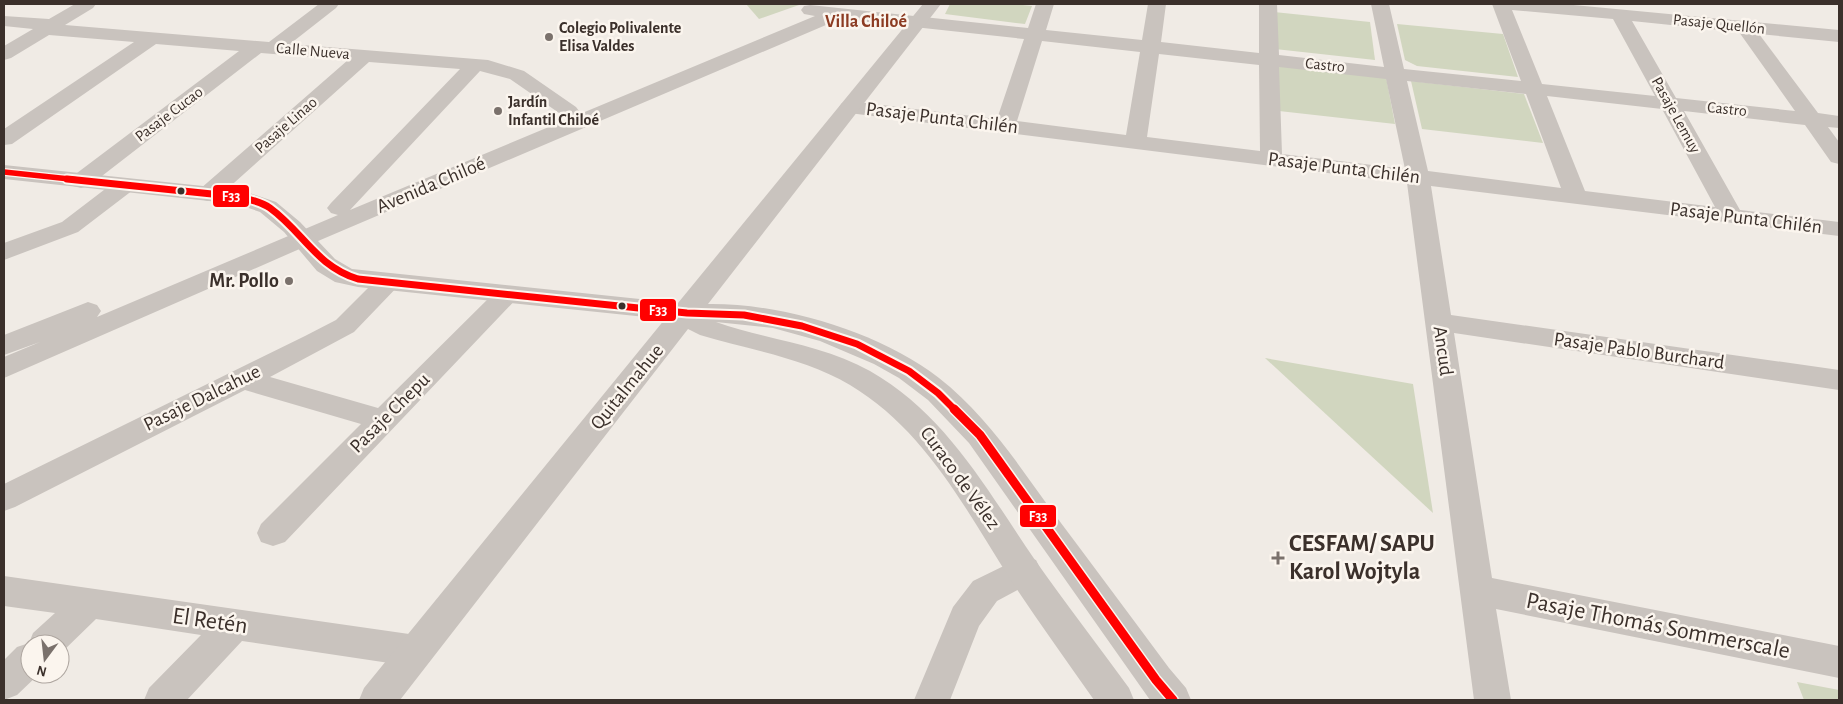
<svg xmlns="http://www.w3.org/2000/svg" width="1843" height="704" viewBox="0 0 1843 704" font-family="'Alegreya Sans',sans-serif">
  <style>
    .green { fill: #d1d6bf }
    .lines { fill: none; stroke-linecap: round; stroke-linejoin: round }
    .minor { fill: #c9c3be; fill-rule: evenodd }
    .tertiary { fill: #c9c3be; fill-rule: evenodd }
    .bus-1-far2-casing { stroke: #fbf5ee; stroke-width: 8 }
    .bus-1-far1-casing { stroke: #fbf5ee; stroke-width: 11 }
    .bus-1-casing { stroke: #fbf5ee; stroke-width: 12 }
    .bus-1-far2 { stroke: #f00; stroke-width: 5.5 }
    .bus-1-far1 { stroke: #f00; stroke-width: 7 }
    .bus-1 { stroke: #f00; stroke-width: 9 }
    .poi-dot { fill: #7a716c; stroke: #fbf5ee; stroke-width: 2 }
    .bus-dot { fill: #3b302b; stroke: #fbf5ee; stroke-width: 2 }
    .labels { text-anchor: middle; dominant-baseline: central; stroke-width: 5; stroke-linejoin: round; paint-order: stroke }
    .far-street-label { font-size: 16px; fill: #3b302b; stroke: #fbf5ee }
    .far-poi-label { font-size: 16px; font-weight: bold; fill: #3b302b; stroke: #fbf5ee; text-anchor: start }
    .far-neighbourhood-label { font-size: 18px; font-weight: bold; fill: #8c3b22; stroke: #fbf5ee }
    .street-label { font-size: 20px; fill: #3b302b; stroke: #fbf5ee }
    .poi-label { font-size: 20px; font-weight: bold; fill: #3b302b; stroke: #fbf5ee; text-anchor: end }
    .near-poi-label { font-size: 24px; font-weight: bold; fill: #3b302b; stroke: #fbf5ee; text-anchor: start }
    .near-street-label { font-size: 24px; fill: #3b302b; stroke: #fbf5ee }
    .line-badge { stroke: #fbf5ee; stroke-width: 2 }
    .badge-label { font-size: 14px; text-anchor: middle; font-weight: bold; fill: #fff }
  </style>
  <rect width="100%" height="100%" fill="#f0ebe5"/>
  <g class="green">
    <polygon points="746,4 795,4 799,5 759,19"/>
    <polygon points="950,4 1013,4 1032,6 1025,24 945,14"/>
    <polygon points="1274,12 1370,22 1375,60 1275,49"/>
    <polygon points="1397,24 1503,34 1518,77 1417,66 1405,60"/>
    <polygon points="1277,66 1386,77 1395,124 1279,111"/>
    <polygon points="1411,81 1524,94 1543,143 1422,129"/>
    <polygon points="1265,358 1413,384 1433,513"/>
    <polygon points="1797,682 1839,690 1839,700 1804,700"/>
  </g>
  <g class="lines">
    <g class="minor">
      <path d="M 75,4 L 96,4 L 93,8 L 65,25 L 269,42 L 319,4 L 339,4 L 336,8 L 290,44 L 488,60 L 524,71 L 576,107 L 579,111 L 576,115 L 569,117 L 562,115 L 510,79 L 480,71 L 350,210 L 815,16 L 804,14 L 801,10 L 804,6 L 810,5 L 1028,28 L 1036,4 L 1054,4 L 1046,30 L 1142,40 L 1148,4 L 1166,4 L 1161,42 L 1259,53 L 1259,4 L 1277,4 L 1279,55 L 1384,67 L 1371,4 L 1389,4 L 1404,69 L 1521,81 L 1492,4 L 1563,4 L 1839,30 L 1839,42 L 1759,34 L 1818,113 L 1839,116 L 1839,128 L 1828,127 L 1839,142 L 1839,164 L 1831,162 L 1805,125 L 1684,111 L 1740,210 L 1839,222 L 1839,236 L 1431,186 L 1451,315 L 1839,370 L 1839,390 L 1454,333 L 1492,578 L 1839,646 L 1839,678 L 1496,609 L 1511,700 L 1474,700 L 1407,183 L 849,113 L 842,111 L 839,107 L 842,103 L 849,101 L 997,119 L 1024,39 L 840,19 L 311,244 L 4,378 L 4,357 L 40,342 L 4,355 L 4,335 L 88,302 L 97,305 L 101,311 L 97,317 L 338,215 L 331,213 L 327,208 L 331,203 L 460,69 L 369,62 L 216,199 L 208,201 L 200,199 L 196,194 L 200,189 L 348,60 L 261,53 L 89,186 L 81,188 L 73,186 L 70,181 L 73,176 L 239,51 L 156,44 L 12,144 L 4,145 L 4,129 L 134,42 L 49,35 L 11,58 L 4,60 L 4,46 L 33,29 L 4,26 L 4,16 L 49,19 ZM 1512,10 L 1613,19 L 1655,96 L 1542,84 ZM 1632,21 L 1739,32 L 1795,111 L 1676,98 ZM 1042,41 L 1140,52 L 1126,135 L 1017,121 ZM 1159,54 L 1259,65 L 1260,151 L 1147,137 ZM 1279,67 L 1386,79 L 1405,169 L 1282,154 ZM 1407,81 L 1526,94 L 1561,188 L 1428,171 ZM 1547,96 L 1662,109 L 1715,207 L 1585,191 Z"/>
      <polygon points="125,178 133,180 136,185 133,190 78,232 4,260 4,243 62,222 117,180"/>
      <polygon points="389,274 398,276 402,282 354,332 270,377 378,408 499,288 508,286 517,288 521,294 285,542 273,546 261,542 257,533 261,524 361,424 245,390 15,507 4,511 4,484 305,336 336,320 380,276"/>
      <polygon points="1024,556 1036,560 1041,570 1036,580 997,601 979,626 950,700 914,700 953,607 973,581"/>
      <polygon points="4,576 416,635 429,640 434,651 429,662 416,667 242,641 187,700 144,700 149,688 201,635 96,619 60,654 60,644 30,644 30,674 39,674 17,695 4,700 4,660 17,647 29,643 33,633 55,613 4,606"/>
    </g>
    <path class="tertiary" d="M 923,4 L 941,4 L 708,304 C 783,303 879,332 939,378 C 984,413 1016,461 1049,507 C 1089,560 1129,614 1169,668 L 1186,688 L 1191,700 L 1150,700 L 969,443 L 928,400 L 899,378 L 874,364 L 820,341 L 773,328 L 716,322 C 767,340 822,344 870,371 C 946,414 987,490 1035,560 C 1065,603 1098,645 1129,688 L 1134,700 L 1094,700 C 1066,660 1037,620 1010,579 C 965,508 925,430 850,385 C 805,358 750,350 700,335 L 688,329 L 400,700 L 359,700 L 364,688 L 665,319 L 358,287 L 335,282 L 317,271 L 284,232 L 260,212 L 237,204 L 4,179 L 4,165 L 241,190 L 276,202 L 300,222 L 335,259 L 352,269 L 678,303 Z"/>
    <defs>
      <polyline id="bus-1-far2" points="4,172 79,180"/>
      <path id="bus-1-far1" d="M 67,179 L 241,197 C 251,200 262,202 270,208 C 303,232 316,266 358,279 L 687,313 L 744,315 L 802,326 L 857,344 L 909,371 L 938,393 L 955,410"/>
      <polyline id="bus-1" points="954,409 980,435 1156,680 1173,700"/>
    </defs>
    <use href="#bus-1-far2" class="bus-1-far2-casing"/>
    <use href="#bus-1-far1" class="bus-1-far1-casing"/>
    <use href="#bus-1" class="bus-1-casing"/>
    <use href="#bus-1-far2" class="bus-1-far2"/>
    <use href="#bus-1-far1" class="bus-1-far1"/>
    <use href="#bus-1" class="bus-1"/>
  </g>
  <g class="poi-dot">
    <circle cx="549" cy="37" r="5"/>
    <circle cx="498" cy="111" r="5"/>
    <circle cx="289" cy="281" r="5"/>
    <path d="M1275.5 550.5h5v5h5v5h-5v5h-5v-5h-5v-5h5z"/>
  </g>
  <g class="bus-dot">
    <circle cx="181" cy="191" r="4.5"/>
    <circle cx="622" cy="306" r="4.5"/>
  </g>
  <g class="labels">
    <g class="far-street-label">
      <text transform="translate(1719 24) rotate(6)">Pasaje Quellón</text>
      <text transform="translate(313 51) rotate(5)">Calle Nueva</text>
      <text transform="translate(1325 65) rotate(6)">Castro</text>
      <text transform="translate(1727 109) rotate(6)">Castro</text>
      <text transform="translate(169 114) rotate(-37)">Pasaje Cucao</text>
      <text transform="translate(1676 115) rotate(61)">Pasaje Lemuy</text>
      <text transform="translate(286 125) rotate(-41)">Pasaje Linao</text>
    </g>
    <g class="far-poi-label">
      <text x="559" y="28">Colegio Polivalente<tspan x="559" dy="18">Elisa Valdes</tspan></text>
      <text x="508" y="102">Jardín<tspan x="508" dy="18">Infantil Chiloé</tspan></text>
    </g>
    <g class="far-neighbourhood-label">
      <text x="866" y="22">Villa Chiloé</text>
    </g>
    <g class="street-label">
      <text transform="translate(942 118) rotate(7)">Pasaje Punta Chilén</text>
      <text transform="translate(1344 168) rotate(7)">Pasaje Punta Chilén</text>
      <text transform="translate(431 185) rotate(-23)">Avenida Chiloé</text>
      <text transform="translate(1746 218) rotate(7)">Pasaje Punta Chilén</text>
      <text transform="translate(1443 351) rotate(82)">Ancud</text>
      <text transform="translate(1639 351) rotate(8)">Pasaje Pablo Burchard</text>
      <text transform="translate(627 387) rotate(-51)">Quitalmahue</text>
      <text transform="translate(202 398) rotate(-26)">Pasaje Dalcahue</text>
      <text transform="translate(390 413) rotate(-45)">Pasaje Chepu</text>
      <text transform="translate(960 478) rotate(54)">Curaco de Vélez</text>
    </g>
    <g class="poi-label">
      <text x="279" y="281">Mr. Pollo</text>
    </g>
    <g class="near-poi-label">
      <text x="1289" y="544">CESFAM/ SAPU<tspan x="1289" dy="28">Karol Wojtyla</tspan></text>
    </g>
    <g class="near-street-label">
      <text transform="translate(210 621) rotate(8)">El Retén</text>
      <text transform="translate(1658 626) rotate(11)">Pasaje Thomás Sommerscale</text>
    </g>
  </g>
  <g class="line-badge">
    <rect x="212" y="184" width="38" height="24" rx="5" fill="#f00"/>
    <rect x="639" y="298" width="38" height="24" rx="5" fill="#f00"/>
    <rect x="1019" y="504" width="38" height="24" rx="5" fill="#f00"/>
  </g>
  <g class="badge-label">
    <text x="231" y="201">F33</text>
    <text x="658" y="315">F33</text>
    <text x="1038" y="521">F33</text>
  </g>
  <rect width="1843" height="704" fill="none" stroke="#3b302b" stroke-width="10"/>
  <g transform="translate(45 659) rotate(195)"><circle r="24" fill="#fbf5ee" stroke="#aea6a0"/>
  <path d="M0-4L9 19L0 12L-9 19Z" fill="#7a716c"/>
  <text y="-8" font-size="14" font-weight="bold" text-anchor="middle" fill="#3b302b">N</text>
  </g>
</svg>
